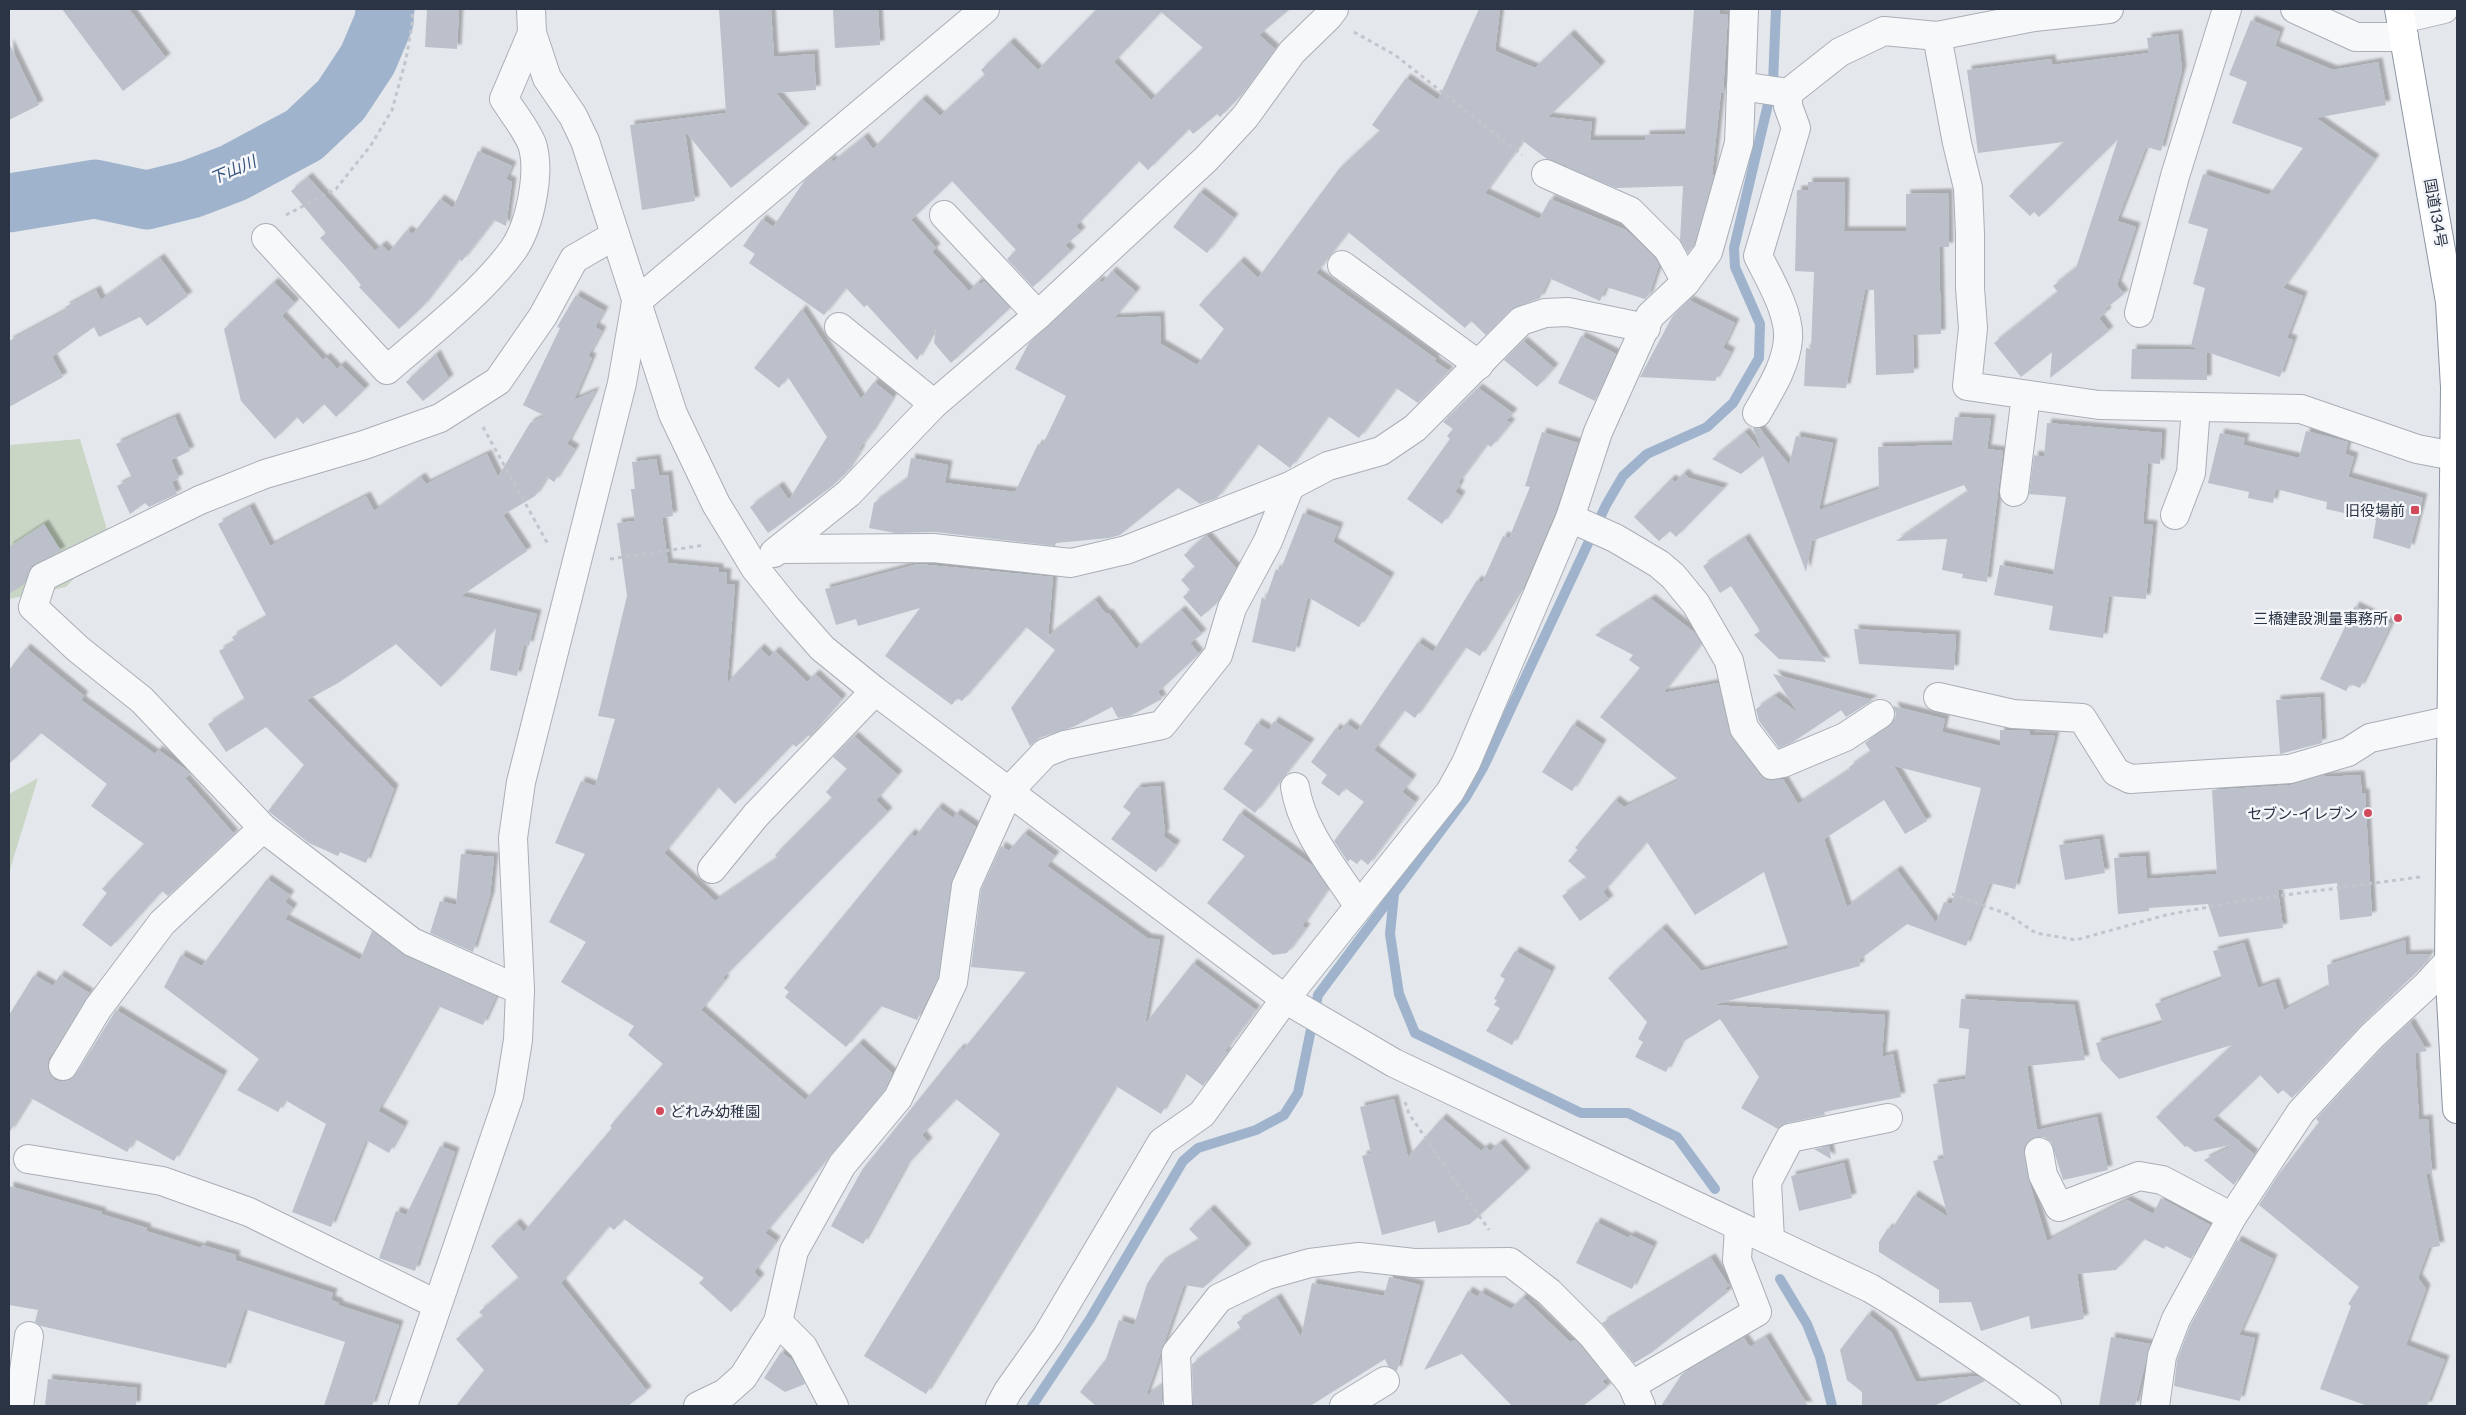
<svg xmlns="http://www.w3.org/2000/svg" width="2466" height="1415" viewBox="0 0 2466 1415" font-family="'Public Sans','Noto Sans JP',sans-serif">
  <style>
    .green { fill: #c9d6c5 }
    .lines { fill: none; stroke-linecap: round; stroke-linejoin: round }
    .stream { stroke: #9fb4cc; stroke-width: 10 }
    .river { stroke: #9fb4cc; stroke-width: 59 }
    .building { fill: #bbc0ca; fill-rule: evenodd; filter: url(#shadow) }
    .minor-casing { stroke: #a9aeb7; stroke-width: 30 }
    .highway-casing { stroke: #8b94a3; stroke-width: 30 }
    .path { stroke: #c2c5cb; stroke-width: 3; stroke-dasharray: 4 4; stroke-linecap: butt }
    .minor { stroke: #f7f8fa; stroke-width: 28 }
    .highway { stroke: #fff; stroke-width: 28 }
    .poi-dot { fill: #d1495b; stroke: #f4f6f9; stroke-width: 2 }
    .labels { text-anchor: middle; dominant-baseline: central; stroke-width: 5; stroke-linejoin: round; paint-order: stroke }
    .street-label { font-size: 15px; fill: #2b3445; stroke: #f4f6f9 }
    .poi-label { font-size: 15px; fill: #2b3445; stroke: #f4f6f9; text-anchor: end }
    .water-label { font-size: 16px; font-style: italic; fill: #34527a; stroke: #f4f6f9 }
  </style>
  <defs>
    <filter id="shadow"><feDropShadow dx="4.5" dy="-4.5" stdDeviation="1" flood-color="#0004"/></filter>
  </defs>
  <rect width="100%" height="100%" fill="#e4e7ec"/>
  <g class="green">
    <polygon points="80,439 110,540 66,587 9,599 9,445"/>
    <polygon points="38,778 9,873 9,794"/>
  </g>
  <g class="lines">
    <g class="stream">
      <polyline points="1394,894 1390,934 1399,994 1415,1033 1581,1113 1628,1113 1677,1137 1715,1189"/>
      <polyline points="1780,1279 1807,1324 1820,1357 1832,1406"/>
      <polyline points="1032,1406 1090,1319 1183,1161 1198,1148 1256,1130 1284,1115 1298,1093 1318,995 1466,797 1484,766 1606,505 1623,476 1647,454 1707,427 1733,403 1759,358 1760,324 1735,267 1734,248 1773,83 1776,9"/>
    </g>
    <polyline class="river" points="9,203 95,189 147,200 191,189 233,173 304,135 341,100 368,59 384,21 385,9"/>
  </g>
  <g class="building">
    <polygon points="62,9 129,9 166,58 123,91"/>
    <polygon points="427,9 459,9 457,49 425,47"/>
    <polygon points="719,9 771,9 774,57 814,54 816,90 776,93 805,128 731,188 685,131 695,201 642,210 630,125 726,113"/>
    <polygon points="833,9 878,9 880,45 835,48"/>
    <path d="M 1097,9 L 1290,9 L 1259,35 L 1275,49 L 1242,94 L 1220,117 L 1217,114 L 1193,134 L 1189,129 L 1148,170 L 1139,161 L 1076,226 L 1081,232 L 1065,245 L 1071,251 L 1033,287 L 1007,259 L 1016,250 L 952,181 L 911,220 L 936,248 L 932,252 L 969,291 L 978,282 L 981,284 L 984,281 L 1010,308 L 951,363 L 934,343 L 936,328 L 917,360 L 867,305 L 864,307 L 846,288 L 824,315 L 749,263 L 755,254 L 743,246 L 762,219 L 773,227 L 805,180 L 831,159 L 833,162 L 864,137 L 873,149 L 922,99 L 940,116 L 985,75 L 981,70 L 1010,42 L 1038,70 ZM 1161,12 L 1203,48 L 1151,100 L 1114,62 Z"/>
    <polygon points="1479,9 1500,9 1495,51 1535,68 1570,34 1601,66 1548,117 1592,122 1590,140 1645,140 1645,135 1685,134 1694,9 1720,9 1720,14 1728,14 1723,93 1721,92 1712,175 1714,176 1694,245 1688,253 1680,240 1683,186 1616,188 1547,159 1523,141 1485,193 1539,219 1550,199 1626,230 1655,258 1659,265 1649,295 1645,299 1606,287 1600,301 1549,278 1540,298 1510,310 1486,335 1471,321 1465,328 1348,232 1316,273 1436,359 1434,361 1449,371 1418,403 1396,388 1359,438 1328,416 1290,468 1258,444 1217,498 1200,504 1178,488 1120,535 1109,538 1056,543 1055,546 935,532 895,533 869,528 874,503 907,479 911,458 948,465 945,483 1015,492 1038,444 1042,446 1066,396 1015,369 1029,343 1099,280 1102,283 1112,271 1136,292 1114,318 1160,316 1161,344 1197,365 1224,329 1199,305 1240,261 1258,278 1339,169 1380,131 1372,125 1406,78 1438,100"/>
    <polygon points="2251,20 2280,32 2275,46 2333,70 2378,62 2386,105 2316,118 2375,159 2283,288 2303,296 2287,338 2293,340 2280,377 2207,352 2207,380 2131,379 2132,349 2200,350 2191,346 2205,288 2193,284 2208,229 2188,223 2203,174 2269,195 2303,148 2232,123 2247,82 2229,75"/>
    <polygon points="2178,34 2182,70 2161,151 2146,147 2117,221 2136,227 2117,285 2124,294 2105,309 2107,312 2099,318 2109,331 2050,378 2052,352 2021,377 1994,343 2058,292 2053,286 2076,268 2118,139 2039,217 2034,212 2030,216 2009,196 2064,142 1978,153 1967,70 2051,59 2052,65 2149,53 2147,38"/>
    <polygon points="9,43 39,105 9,120"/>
    <polygon points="478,151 512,166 506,179 512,182 506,226 494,220 462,261 459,259 424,305 399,329 359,287 361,285 353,275 320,238 326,233 291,191 308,177 375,251 382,245 389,252 407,230 413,234 440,199 453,208"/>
    <polygon points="1808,182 1845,182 1844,231 1906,231 1906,194 1948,193 1949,247 1939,247 1941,334 1913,335 1914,373 1876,375 1874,290 1865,290 1846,388 1804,386 1806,348 1811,349 1814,272 1795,271 1797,190 1808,190"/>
    <polygon points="1200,192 1234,218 1207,253 1173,227"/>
    <polygon points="160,258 188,296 147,326 140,317 99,337 94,327 52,357 63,377 9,407 9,341 67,310 65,307 96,290 101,300"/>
    <polygon points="274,282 295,303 282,316 323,360 326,357 337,369 341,365 365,389 336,417 324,404 303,424 297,417 275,439 241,401 224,329"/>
    <polygon points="576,295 604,311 595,327 602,331 588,356 592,358 574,400 595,391 567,444 575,449 554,482 547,477 535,496 503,515 527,551 461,596 537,614 529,646 524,645 517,676 490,670 496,628 441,687 396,644 338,683 307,700 394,789 366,863 340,852 338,856 309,843 268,811 304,765 266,727 226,752 208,724 245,700 219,651 235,642 232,637 267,617 218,524 250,507 270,546 366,496 374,511 421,477 426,484 487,454 498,477 530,423 545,416 523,405 560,328 557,327"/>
    <polygon points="1689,300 1735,323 1723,348 1731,352 1715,381 1640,377 1672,317"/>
    <polygon points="802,309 861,399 874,382 893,397 871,433 859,449 861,449 846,473 831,487 768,533 750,507 779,486 789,500 827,437 788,377 779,388 754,368"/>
    <polygon points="1581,336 1616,354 1595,401 1558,383"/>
    <polygon points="1523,341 1554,368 1537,387 1504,360"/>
    <polygon points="436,354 449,379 423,401 406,382"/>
    <polygon points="1478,388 1513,413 1506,421 1511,423 1491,447 1487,444 1458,483 1460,484 1455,492 1461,496 1442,524 1407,499 1450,439 1447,436 1453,429 1443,422"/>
    <polygon points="175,417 190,451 171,460 179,478 172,482 177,494 149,507 145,503 130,514 117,486 132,478 116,444"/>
    <polygon points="1955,417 1991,419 1987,449 2003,451 1987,582 1962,578 1963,574 1942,570 1947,539 1896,541 1968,492 1964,485 1812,541 1806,572 1763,456 1741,474 1712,459 1745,432 1762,452 1753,428 1759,428 1789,465 1796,436 1833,443 1819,510 1879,489 1878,447 1952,445"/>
    <polygon points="2047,423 2162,433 2160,464 2148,463 2143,524 2153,525 2146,599 2109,596 2103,638 2049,630 2053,606 1994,595 2000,565 2053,575 2066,497 2029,494 2034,455 2044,457"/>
    <polygon points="2306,431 2348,442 2345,454 2354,457 2348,477 2423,498 2410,549 2373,538 2376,520 2326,509 2327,502 2276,489 2273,503 2248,498 2249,492 2208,483 2220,433 2245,438 2243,445 2299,458"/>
    <polygon points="1542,432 1578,443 1555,513 1520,595 1518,594 1480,656 1465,647 1415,718 1404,710 1374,750 1412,779 1402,792 1415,802 1368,865 1361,859 1357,864 1350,859 1348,862 1334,841 1364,802 1345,788 1339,796 1321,783 1327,775 1311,762 1336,728 1340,731 1346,723 1357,731 1418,642 1433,652 1477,580 1482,583 1503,536 1509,538 1530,487 1525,486"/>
    <polygon points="656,459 659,476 668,475 673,516 662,518 668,563 719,568 719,572 727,573 726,584 735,585 727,683 760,648 769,657 775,651 807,682 815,674 842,699 810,737 808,735 796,747 793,744 735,804 718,787 664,853 715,901 778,858 775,855 832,798 826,792 847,769 833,757 854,736 898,775 876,800 888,812 723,978 725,980 701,1010 805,1100 859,1043 892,1073 885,1090 765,1233 776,1241 754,1272 760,1278 731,1312 699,1283 704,1278 624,1219 614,1230 609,1226 561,1283 647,1391 628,1406 456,1406 484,1370 456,1339 483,1316 479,1312 519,1278 491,1246 516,1223 524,1232 612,1128 610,1126 663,1064 628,1035 634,1026 561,982 586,942 549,922 585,854 555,843 581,781 595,786 615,719 598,716 627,596 617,523 635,521 631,489 635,489 632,462"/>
    <polygon points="1684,473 1689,478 1724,488 1676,537 1670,531 1659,541 1634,517 1671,479 1675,482"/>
    <polygon points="1303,513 1339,527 1333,542 1390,577 1359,627 1308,597 1295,652 1252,642 1262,597 1265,600 1276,569 1280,571"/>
    <polygon points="44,524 61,551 32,566 24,584 9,594 9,547"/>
    <polygon points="1206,535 1236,568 1218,602 1201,617 1183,597 1190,590 1181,580 1195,567 1184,555"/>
    <polygon points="1745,538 1826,662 1779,659 1754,635 1760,631 1731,586 1720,593 1703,566"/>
    <polygon points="918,564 1053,577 1048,636 1095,600 1106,614 1108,613 1136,649 1181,610 1202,634 1190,643 1199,654 1158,692 1162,699 1130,716 1118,718 1112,707 1073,727 1039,738 1030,746 1011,708 1055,650 1026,627 962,701 957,698 952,705 885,656 920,608 858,626 856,619 836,625 825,589"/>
    <path d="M 1651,599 L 1695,633 L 1701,644 L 1663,693 L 1718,683 L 1732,737 L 1760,775 L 1767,780 L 1783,779 L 1798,804 L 1850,770 L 1849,767 L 1871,752 L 1865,743 L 1894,721 L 1896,714 L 1893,706 L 1945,719 L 1942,732 L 2000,746 L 2000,730 L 2030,731 L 2030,735 L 2055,736 L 2015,889 L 1990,883 L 1966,946 L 1907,924 L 1859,960 L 1860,966 L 1713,1005 L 1885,1015 L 1882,1057 L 1893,1054 L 1901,1097 L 1824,1112 L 1825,1115 L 1787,1123 L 1778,1129 L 1741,1108 L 1759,1077 L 1720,1019 L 1681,1043 L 1666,1072 L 1635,1057 L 1643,1042 L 1638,1039 L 1647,1022 L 1608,978 L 1662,928 L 1701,971 L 1789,948 L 1764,872 L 1695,915 L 1647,842 L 1603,892 L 1602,890 L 1609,900 L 1580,921 L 1562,896 L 1587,878 L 1568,861 L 1578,850 L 1575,848 L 1615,800 L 1624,807 L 1679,780 L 1600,717 L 1640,668 L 1629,660 L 1633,655 L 1595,635 ZM 1894,766 L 1981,788 L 1952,904 L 1944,902 L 1936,923 L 1897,870 L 1847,907 L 1824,839 L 1884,800 L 1905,834 L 1927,821 Z"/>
    <polygon points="2355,606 2391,624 2360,688 2350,684 2346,691 2320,679"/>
    <polygon points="1854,629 1956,635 1954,670 1859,664"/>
    <polygon points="26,648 84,696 81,700 155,754 158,750 188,771 190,774 185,778 234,834 168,896 162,891 111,947 82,925 107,893 102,889 144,844 91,806 107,784 41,733 9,764 9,670"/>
    <polygon points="1773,674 1841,692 1873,700 1846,717 1841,710 1793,742 1779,748 1759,721 1756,709 1775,696 1798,713"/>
    <polygon points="2320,697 2322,743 2280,754 2276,700"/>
    <polygon points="1274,721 1310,743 1255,813 1223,789 1253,750 1244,744 1257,723 1269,730"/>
    <polygon points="1573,724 1602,744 1572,791 1542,772"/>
    <polygon points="2324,775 2325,777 2360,775 2362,793 2365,793 2372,916 2340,920 2337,883 2278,890 2283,928 2219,937 2208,904 2149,908 2149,911 2118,914 2114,858 2145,856 2147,879 2217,874 2212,790 2291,785"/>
    <polygon points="1160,786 1165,833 1163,836 1176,845 1156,872 1111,839 1131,813 1123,807 1137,788"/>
    <polygon points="938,807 953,818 956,813 976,827 951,884 938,978 917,1020 881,1006 846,1047 785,997 789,992 784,988 911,833 915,837"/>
    <polygon points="1240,813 1313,866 1328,889 1302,926 1306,928 1287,953 1273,955 1207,903 1245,856 1222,840"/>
    <polygon points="1024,833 1055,856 1047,866 1147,938 1160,940 1145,1024 1193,963 1256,1010 1225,1051 1227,1052 1203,1086 1185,1073 1161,1114 1116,1086 926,1394 864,1356 1000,1134 956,1099 922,1135 928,1142 906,1166 863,1244 831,1226 862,1170 960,1048 963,1050 1026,972 971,967 981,890 1001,846 1009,851"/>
    <polygon points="2099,839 2105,873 2065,880 2059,845"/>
    <polygon points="461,854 494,857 490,896 473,952 430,933 440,901 456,905"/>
    <polygon points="267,879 290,895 285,902 293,908 285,919 360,960 372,931 406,956 496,996 483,1025 438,1006 378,1111 404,1126 389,1153 366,1140 331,1227 292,1212 326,1124 285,1100 278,1112 237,1090 259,1059 164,987 181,955 202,966"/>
    <polygon points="2405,940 2406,955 2430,954 2422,967 2361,1025 2292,1098 2283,1090 2278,1094 2260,1075 2213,1120 2254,1154 2234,1185 2204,1160 2236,1144 2195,1152 2187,1146 2185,1147 2156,1117 2232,1045 2119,1079 2101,1060 2096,1043 2163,1023 2155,1004 2222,979 2213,951 2244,943 2258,988 2275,982 2284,1010 2329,987 2327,965"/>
    <polygon points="1515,951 1551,971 1512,1045 1486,1031 1500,1008 1494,1005 1497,1000 1494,999 1505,979 1500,976"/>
    <polygon points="34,975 53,986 60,975 89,993 49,1058 47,1065 49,1073 55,1080 62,1082 70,1080 76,1074 116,1010 223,1075 174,1161 135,1139 127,1152 31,1098 9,1133 9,1015"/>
    <polygon points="1961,999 2074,1005 2085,1060 2027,1066 2037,1130 2097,1117 2108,1170 2063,1180 2051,1142 2044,1137 2037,1137 2029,1140 2024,1147 2024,1154 2028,1178 2047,1241 2127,1200 2153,1214 2161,1198 2210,1225 2191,1259 2166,1246 2164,1249 2144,1239 2116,1270 2077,1274 2084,1319 2031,1329 2029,1316 1981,1331 1971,1302 1939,1303 1939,1290 1879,1252 1879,1242 1888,1228 1891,1230 1914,1195 1948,1217 1933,1161 1944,1158 1933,1084 1965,1079 1969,1029 1959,1028"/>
    <polygon points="2410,1022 2427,1051 2415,1053 2419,1120 2428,1119 2432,1174 2426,1174 2440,1246 2429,1248 2418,1278 2426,1289 2406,1345 2445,1360 2427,1406 2368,1406 2320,1389 2351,1306 2348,1304 2359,1287 2259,1205 2279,1174 2319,1122 2316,1119 2383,1047"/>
    <polygon points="1394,1099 1408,1157 1442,1118 1481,1151 1486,1147 1490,1151 1500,1143 1526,1172 1470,1224 1438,1233 1435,1221 1382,1235 1362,1156 1371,1153 1360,1107"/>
    <polygon points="440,1146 455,1152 415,1271 379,1258 396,1211 406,1215"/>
    <polygon points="1829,1146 1831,1159 1814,1149"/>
    <polygon points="1844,1163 1852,1198 1799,1211 1791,1176"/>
    <polygon points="9,1186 102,1212 101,1214 147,1228 146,1231 201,1248 202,1245 236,1255 235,1260 333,1293 331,1300 339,1303 338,1305 399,1325 372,1406 324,1406 345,1342 245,1309 226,1368 41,1326 35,1322 38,1310 9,1305"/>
    <polygon points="1210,1209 1247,1248 1203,1288 1184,1285 1146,1396 1162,1385 1162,1406 1096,1406 1080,1392 1106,1359 1119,1320 1134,1325 1147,1284 1161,1263 1200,1240 1189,1229"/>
    <polygon points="1596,1222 1629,1238 1630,1235 1653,1246 1632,1289 1576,1263"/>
    <polygon points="2237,1240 2273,1259 2239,1335 2255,1338 2240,1401 2174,1386 2177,1360 2190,1326"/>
    <polygon points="1711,1258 1729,1286 1725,1288 1728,1292 1651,1353 1634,1363 1602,1323"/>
    <polygon points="1389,1277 1420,1285 1397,1371 1388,1366 1385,1359 1310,1406 1193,1406 1192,1364 1241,1329 1237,1322 1277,1298 1301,1337 1312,1283 1384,1296"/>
    <polygon points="1468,1291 1478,1297 1480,1292 1511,1309 1523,1297 1570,1342 1575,1340 1580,1345 1607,1378 1602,1381 1607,1387 1583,1406 1512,1406 1462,1354 1424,1370"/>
    <polygon points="1868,1314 1892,1333 1916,1382 1978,1376 1985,1381 1934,1406 1862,1406 1862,1392 1847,1380 1840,1350"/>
    <polygon points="1766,1337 1808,1406 1661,1406 1682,1374 1744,1338 1750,1347"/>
    <polygon points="2111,1337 2150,1344 2135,1406 2099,1406"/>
    <polygon points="781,1352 792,1360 805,1384 785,1392 764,1378"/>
    <polygon points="48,1379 137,1388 136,1406 45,1406"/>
  </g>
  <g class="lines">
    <defs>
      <g id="minor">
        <path d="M 531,9 L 532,33 L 547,78 L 573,116 L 585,141 L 673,414 L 716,504 L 755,568 L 787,608 L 822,648 L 875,691 L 1285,999 L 1394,1063 L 1870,1288 C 1931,1324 1989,1364 2047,1406"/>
        <polyline points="2295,9 2356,37 2404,37"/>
        <polyline points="2401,19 2444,9"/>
        <polyline points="1937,36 1957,143 1968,188 1970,234 1970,288 1973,328 1967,386 2099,405 2301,409 2417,449 2454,456"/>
        <polyline points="1741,86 1788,93 1840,52 1884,31 1937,36 2034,17 2109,9"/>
        <polyline points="1546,174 1630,211 1668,249 1686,282"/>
        <polyline points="944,215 1038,315"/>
        <path d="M 266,238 L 387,370 C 427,335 482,293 513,250 C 530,226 541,172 532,144 C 526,129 513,113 504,99 L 532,33"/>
        <polyline points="1342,265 1479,365"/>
        <polyline points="2139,313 2175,176 2227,9"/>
        <polyline points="839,327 934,404"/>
        <path d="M 1757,413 C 1770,390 1786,366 1788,339 C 1790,313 1769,278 1758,256 L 1796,128 L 1788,106 L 1788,93"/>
        <polyline points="2014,492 2026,395"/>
        <polyline points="2175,515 2191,473 2196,407"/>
        <polyline points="1570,518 1615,538 1659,564 1673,576 1696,604 1729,661 1744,728 1772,765 1783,763 1845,737 1880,714"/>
        <polyline points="779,549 933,548 1071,563 1126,550 1290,486 1328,466 1381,451 1415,428 1521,321 1545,313 1568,312 1646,328"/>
        <polyline points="774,553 849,493 934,404 1038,315 1206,159 1245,117 1292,52 1328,17 1334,9"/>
        <polyline points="1938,697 2013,714 2082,718 2116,772 2130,779 2290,769 2348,752 2370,738 2452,720"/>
        <path d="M 1295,787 C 1302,831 1334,868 1358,905"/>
        <polyline points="712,869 756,815 875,691"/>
        <polyline points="520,990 412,942 263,828 142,700 78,649 33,607 43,577 200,500 265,474 364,445 440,418 498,381 543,316 574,259 614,236"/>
        <polyline points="63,1066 98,1008 162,923 263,828"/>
        <polyline points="2039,1152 2043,1175 2059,1207 2139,1176 2162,1180 2232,1217"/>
        <polyline points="28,1159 162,1181 249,1212 436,1304"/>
        <polyline points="1770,1240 1767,1182 1790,1138 1888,1118"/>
        <polyline points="778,1322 794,1251 842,1165 898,1098 953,982 966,886 1009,791 1045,753 1065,745 1162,725 1218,655 1232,608 1268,541 1290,486"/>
        <polyline points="1632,1385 1757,1312 1737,1260 1739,1227"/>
        <polyline points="19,1406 29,1336"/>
        <polyline points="403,1406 509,1096 518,1040 520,990 513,838 521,782 622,383 636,302 985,9"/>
        <polyline points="698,1406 725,1393 743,1377 778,1322 803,1347 834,1406"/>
        <polyline points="1000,1406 1008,1391 1047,1336 1162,1142 1202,1114 1285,999 1450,792 1466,763 1570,518 1598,432 1650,316 1686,282 1708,252 1739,143 1744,9"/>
        <polyline points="1178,1406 1176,1353 1219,1298 1267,1275 1310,1263 1359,1257 1414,1263 1510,1262 1549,1292 1592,1335 1632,1385 1641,1406"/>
        <polyline points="1344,1406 1385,1381"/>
        <polyline points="2155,1406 2162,1356 2176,1319 2232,1217 2301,1112 2372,1036 2427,985 2449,961"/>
      </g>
      <polyline id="highway" points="2399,9 2450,302 2455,387 2449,961 2457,1109"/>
    </defs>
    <use href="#minor" class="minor-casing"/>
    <use href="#highway" class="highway-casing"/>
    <g class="path">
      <polyline points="1354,32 1395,55 1522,155"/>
      <polyline points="286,215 336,189 371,145 392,110 406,59 413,19 411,9"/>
      <polyline points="483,427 549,546"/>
      <polyline points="610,559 705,545"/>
      <polyline points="1952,894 2007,914 2036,933 2076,940 2166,915 2240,901 2420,877"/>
      <polyline points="1405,1102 1409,1114 1489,1230"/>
    </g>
    <use href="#minor" class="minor"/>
    <use href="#highway" class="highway"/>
  </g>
  <g class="poi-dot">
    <rect x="2410" y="505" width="10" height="10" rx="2.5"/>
    <circle cx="2398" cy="618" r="5"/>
    <circle cx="2368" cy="813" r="5"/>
    <circle cx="660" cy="1111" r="5"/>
  </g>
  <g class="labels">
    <g class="street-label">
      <text transform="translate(2436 213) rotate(80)">国道134号</text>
    </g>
    <g class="poi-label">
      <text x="2405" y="510">旧役場前</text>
      <text x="2388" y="618">三橋建設測量事務所</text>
      <text x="2358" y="813">セブン-イレブン</text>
      <text x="670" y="1111" text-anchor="start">どれみ幼稚園</text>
    </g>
    <g class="water-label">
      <text transform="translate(233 170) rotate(-23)">下山川</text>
    </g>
  </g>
  <rect width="2466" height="1415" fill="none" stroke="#2b3445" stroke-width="20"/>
</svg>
